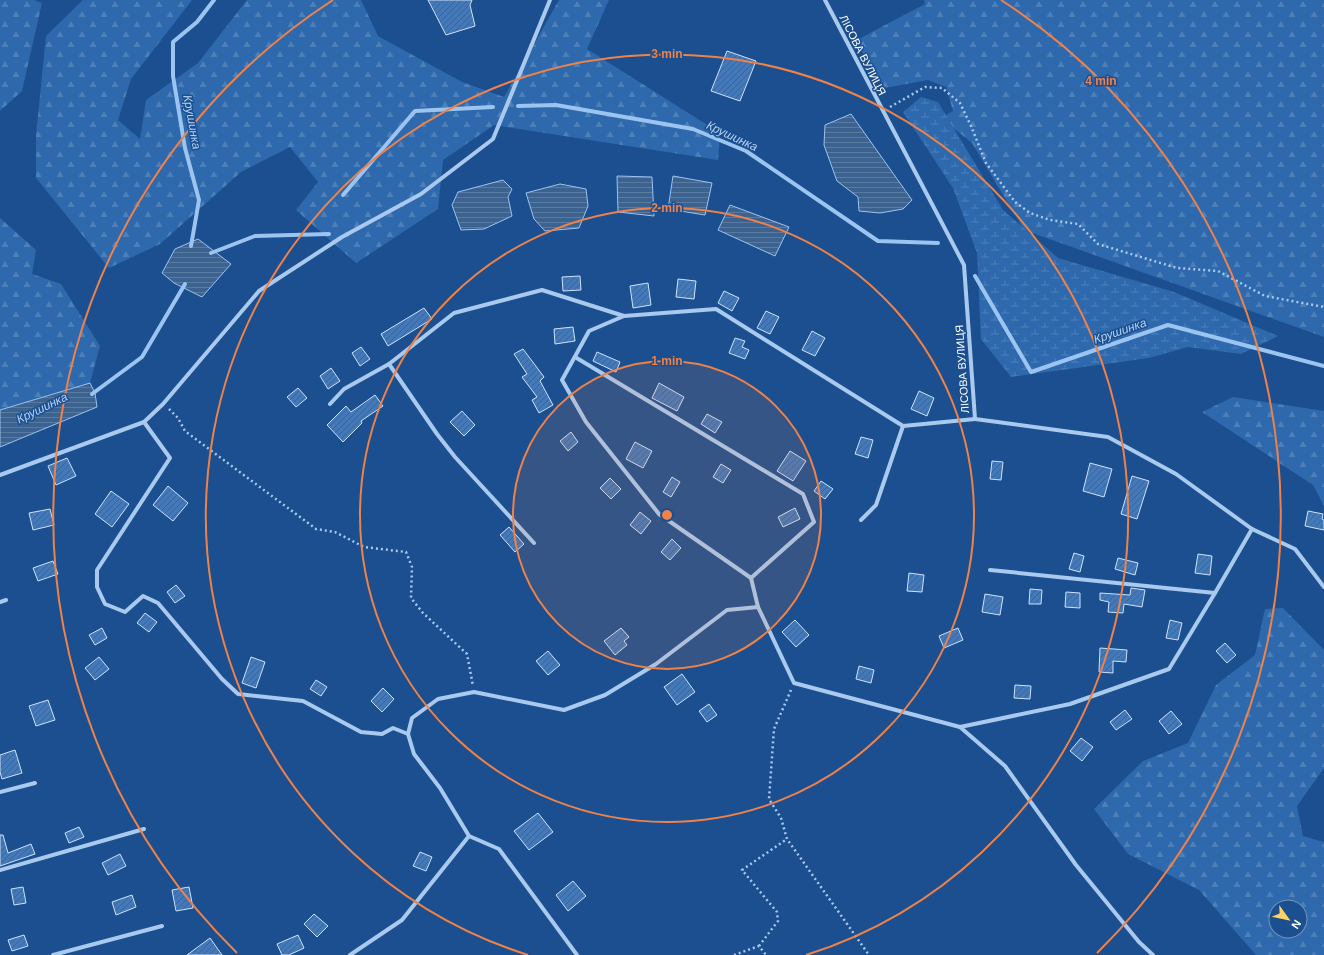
<svg xmlns="http://www.w3.org/2000/svg" width="1324" height="955" viewBox="0 0 1324 955" font-family="Helvetica,sans-serif">
  <style>
    .forest { fill: url(#forest-firs); fill-rule: evenodd }
    .wetland { fill: url(#wetland-marsh) }
    .water { fill: url(#water-rules); stroke: #9cc4f0 }
    .lines { fill: none; stroke-linecap: round; stroke-linejoin: round }
    .stream { stroke: #9cc4f0; stroke-width: 4 }
    .building { fill: url(#building-hatch); stroke: #cfe3fa }
    .path { stroke: #a9c9ee; stroke-width: 2.5; stroke-dasharray: 2 3; stroke-linecap: butt }
    .minor { stroke: #a9c9ee; stroke-width: 4 }
    .ring { fill: none; stroke: #ee8249; stroke-width: 2 }
    .labels { text-anchor: middle; dominant-baseline: central; stroke-width: 3; stroke-linejoin: round; paint-order: stroke }
    .street-label { font-size: 11px; fill: #fff; stroke: #1b4f8f }
    .water-label { font-size: 12px; font-style: italic; fill: #b5d3f5; stroke: #1b4f8f }
    .centre { fill: #ee8249; stroke: #1b4f8f; stroke-width: 2 }
    .ring-label { font-size: 12px; text-anchor: middle; font-weight: bold; fill: #ee8249; stroke: #1b4f8f; stroke-width: 3; stroke-linejoin: round; paint-order: stroke }
  </style>
  <defs>
    <pattern id="forest-firs" width="22" height="20" patternUnits="userSpaceOnUse"><rect width="22" height="20" fill="#2e69ad"/><path d="M5 1l3.5 6h-7zM16 11l3.5 6h-7z" fill="#4d80b9"/></pattern>
    <pattern id="wetland-marsh" width="20" height="14" patternUnits="userSpaceOnUse"><rect width="20" height="14" fill="#2e69ad"/><path d="M1 5h8M5 5V1M11 12h8M15 12V8" fill="none" stroke="#4d80b9"/></pattern>
    <pattern id="water-rules" width="6" height="5" patternUnits="userSpaceOnUse"><rect width="6" height="5" fill="#3c6290"/><path d="M0 2.5h6" fill="none" stroke="#597aa1"/></pattern>
    <pattern id="building-hatch" width="6" height="6" patternUnits="userSpaceOnUse"><rect width="6" height="6" fill="#4478b7"/><path d="M-1 1l2-2M0 6l6-6M5 7l2-2" fill="none" stroke="#486282"/></pattern>
  </defs>
  <rect width="100%" height="100%" fill="#1b4f8f"/>
  <g class="forest">
    <polygon points="0,0 34,0 42,3 22,91 0,111"/>
    <polygon points="83,0 192,0 131,79 118,120 140,139 146,100 198,63 247,0 361,0 378,36 462,82 504,97 559,0 609,0 587,49 720,133 718,160 494,125 443,160 438,209 356,263 296,210 318,182 290,147 241,172 160,244 109,268 36,178 36,135 46,36"/>
    <polygon points="924,0 1324,0 1324,337 1024,230 972,143 952,127 937,120 953,111 946,87 928,80 885,88 855,41 925,4"/>
    <polygon points="0,218 36,250 32,274 61,284 100,346 90,383 0,410"/>
    <polygon points="1233,397 1324,411 1324,506 1313,485 1202,412"/>
    <path d="M 1283,608 L 1324,650 L 1324,768 L 1297,806 L 1303,836 L 1324,842 L 1324,955 L 1256,955 L 1199,890 L 1128,854 L 1094,809 L 1143,761 L 1188,743 L 1216,685 L 1255,655 L 1265,609 ZM 1276,907 L 1300,907 L 1300,931 L 1276,931 Z"/>
  </g>
  <polygon class="wetland" points="921,97 938,102 1003,210 1058,258 1174,292 1278,336 1241,354 1188,347 1149,358 1011,377 981,339 977,253 953,188 903,112"/>
  <g class="water">
    <polygon points="851,114 912,200 903,209 880,213 859,211 858,197 837,181 824,145 825,125"/>
    <polygon points="617,176 652,177 654,216 618,212"/>
    <polygon points="673,176 712,183 705,215 668,209"/>
    <polygon points="503,180 512,189 508,197 512,216 484,229 461,230 452,205 458,192"/>
    <polygon points="560,184 586,189 588,206 579,228 545,231 534,219 526,193"/>
    <polygon points="730,205 789,227 775,256 718,230"/>
    <polygon points="198,239 231,264 202,297 174,283 162,273 175,249"/>
    <polygon points="90,383 95,393 97,407 0,447 0,410"/>
  </g>
  <g class="lines">
    <g class="stream">
      <polyline points="518,106 556,105 693,129 746,151 878,241 938,243"/>
      <polyline points="343,195 415,111 493,107"/>
      <polyline points="191,246 199,200 185,148 173,76 173,42 197,22 214,0"/>
      <polyline points="211,253 255,236 329,234"/>
      <polyline points="975,276 1031,372 1168,325 1324,366"/>
      <polyline points="92,394 142,357 185,284"/>
    </g>
  </g>
  <g class="building">
    <polygon points="428,0 472,0 470,5 475,26 446,35"/>
    <polygon points="727,51 756,61 740,101 711,91"/>
    <polygon points="580,276 581,290 563,291 562,277"/>
    <polygon points="678,279 696,281 694,299 676,297"/>
    <polygon points="648,283 651,305 633,308 630,286"/>
    <polygon points="724,291 739,298 732,311 718,303"/>
    <polygon points="424,308 432,319 388,346 381,334"/>
    <polygon points="766,311 779,317 770,334 757,328"/>
    <polygon points="573,327 575,341 555,344 554,329"/>
    <polygon points="812,331 825,338 815,356 802,350"/>
    <polygon points="735,338 745,341 742,347 749,350 745,359 729,353"/>
    <polygon points="361,347 370,359 360,366 352,353"/>
    <polygon points="523,349 544,377 540,381 553,405 539,413 532,400 537,397 522,377 527,374 514,354"/>
    <polygon points="597,352 620,362 616,372 593,361"/>
    <polygon points="331,368 340,381 328,389 320,376"/>
    <polygon points="659,383 684,397 677,411 652,398"/>
    <polygon points="298,388 307,398 296,407 287,397"/>
    <polygon points="919,391 934,398 927,416 911,409"/>
    <polygon points="375,395 383,406 361,421 362,423 343,442 327,425 346,406 351,412"/>
    <polygon points="462,411 475,425 464,436 450,422"/>
    <polygon points="707,414 722,422 715,433 701,424"/>
    <polygon points="571,432 578,442 568,451 560,441"/>
    <polygon points="861,437 873,440 868,458 855,454"/>
    <polygon points="635,442 652,451 643,468 626,459"/>
    <polygon points="790,451 806,461 793,481 777,471"/>
    <polygon points="67,458 76,476 56,485 48,466"/>
    <polygon points="992,461 1003,462 1001,480 990,479"/>
    <polygon points="1090,463 1112,469 1104,497 1083,491"/>
    <polygon points="721,464 731,470 723,483 713,477"/>
    <polygon points="1132,476 1149,481 1137,519 1121,514"/>
    <polygon points="672,477 680,482 671,497 663,492"/>
    <polygon points="610,478 621,489 611,499 600,488"/>
    <polygon points="821,481 833,489 825,499 814,491"/>
    <polygon points="168,486 188,503 173,521 153,505"/>
    <polygon points="111,491 129,504 112,527 95,514"/>
    <polygon points="795,508 800,519 783,527 778,517"/>
    <polygon points="50,509 54,525 33,530 29,513"/>
    <polygon points="1308,511 1323,514 1322,519 1324,520 1324,530 1305,526"/>
    <polygon points="640,512 651,521 641,534 630,525"/>
    <polygon points="509,527 524,544 515,552 500,535"/>
    <polygon points="672,539 681,548 670,560 661,552"/>
    <polygon points="1074,553 1084,556 1080,572 1069,569"/>
    <polygon points="1198,554 1212,556 1210,575 1195,573"/>
    <polygon points="1118,558 1138,563 1135,575 1115,569"/>
    <polygon points="53,561 58,574 38,581 33,568"/>
    <polygon points="909,573 924,575 922,592 907,591"/>
    <polygon points="176,585 185,596 175,603 167,592"/>
    <polygon points="1131,588 1145,590 1142,607 1124,604 1123,613 1108,612 1109,602 1100,600 1100,593 1130,595"/>
    <polygon points="1030,589 1042,590 1041,604 1029,604"/>
    <polygon points="1066,592 1080,593 1080,608 1065,607"/>
    <polygon points="985,594 1003,597 1000,615 982,612"/>
    <polygon points="145,613 157,622 149,632 137,623"/>
    <polygon points="795,620 809,635 796,647 782,632"/>
    <polygon points="1170,620 1182,623 1178,640 1166,638"/>
    <polygon points="102,628 107,638 95,645 89,635"/>
    <polygon points="621,628 629,637 624,641 627,645 615,655 604,641"/>
    <polygon points="958,628 963,640 944,648 939,636"/>
    <polygon points="1225,643 1236,655 1227,663 1216,651"/>
    <polygon points="1100,648 1127,650 1126,662 1113,661 1113,673 1099,672"/>
    <polygon points="548,651 560,665 548,675 536,661"/>
    <polygon points="99,657 109,669 95,680 85,668"/>
    <polygon points="251,657 265,662 256,688 242,683"/>
    <polygon points="859,666 874,670 871,683 856,679"/>
    <polygon points="682,674 695,692 677,705 664,687"/>
    <polygon points="316,680 327,687 321,696 310,689"/>
    <polygon points="1015,685 1031,686 1030,699 1014,698"/>
    <polygon points="383,688 394,699 382,712 371,701"/>
    <polygon points="48,700 55,720 36,726 29,706"/>
    <polygon points="709,704 717,715 707,722 699,711"/>
    <polygon points="1125,710 1132,719 1116,730 1110,722"/>
    <polygon points="1171,711 1182,724 1169,734 1159,721"/>
    <polygon points="1081,738 1093,747 1082,761 1070,751"/>
    <polygon points="15,750 22,773 2,779 0,772 0,755"/>
    <polygon points="538,813 553,832 529,850 514,831"/>
    <polygon points="79,827 84,837 69,843 65,833"/>
    <polygon points="0,835 3,835 8,853 31,844 35,854 0,866"/>
    <polygon points="420,852 432,857 426,871 413,866"/>
    <polygon points="120,854 126,866 108,875 102,863"/>
    <polygon points="573,881 586,896 568,911 556,895"/>
    <polygon points="23,887 26,903 14,905 11,889"/>
    <polygon points="189,887 193,908 176,911 172,890"/>
    <polygon points="132,895 136,907 116,915 112,902"/>
    <polygon points="314,914 328,926 317,937 304,924"/>
    <polygon points="24,935 28,946 12,951 8,940"/>
    <polygon points="298,935 304,948 289,955 282,955 277,944"/>
    <polygon points="210,938 222,955 187,955"/>
  </g>
  <g class="lines">
    <g class="path">
      <polyline points="890,107 925,87 942,88 960,103 971,126 986,163 1015,202 1030,213 1050,220 1078,224 1098,244 1177,268 1218,271 1265,296 1324,307"/>
      <polyline points="169,409 178,418 185,431 316,529 335,532 364,547 406,552 412,567 411,598 423,613 467,654 473,686"/>
      <polyline points="791,690 774,729 769,799 781,818 787,839 869,955"/>
      <polyline points="759,946 778,921 777,912 742,870 787,839"/>
      <polyline points="734,955 759,946 766,955"/>
    </g>
    <g class="minor">
      <polyline points="825,0 964,265 975,419 1108,437 1176,474 1252,529 1295,549 1324,587"/>
      <polyline points="624,316 589,331 562,380 586,422 659,514 751,578 758,607 794,683 960,727 1070,704 1169,669 1215,593"/>
      <polyline points="575,357 803,494 814,522 751,578"/>
      <polyline points="389,364 437,434 455,457 534,543"/>
      <polyline points="330,404 344,389 389,364 454,313 542,290 624,316 716,309 903,426 975,419"/>
      <polyline points="144,422 170,458 97,570 97,587 105,604 125,612 143,596 158,603 222,679 238,694 303,701 361,732 382,734 393,728 408,734"/>
      <polyline points="0,475 144,422 163,404 259,291 342,237 421,194 493,139 550,0"/>
      <polyline points="861,520 876,505 903,426"/>
      <polyline points="990,570 1215,593 1252,529"/>
      <polyline points="0,602 6,600"/>
      <polyline points="960,727 1005,766 1076,865 1139,942 1153,955"/>
      <polyline points="0,792 35,783"/>
      <polyline points="0,870 144,829"/>
      <polyline points="53,955 162,926"/>
      <polyline points="350,955 402,920 469,836"/>
      <polyline points="577,955 499,849 469,836 440,788 414,754 408,734 412,718 438,699 474,692 564,710 605,695 656,664 727,610 758,607"/>
    </g>
  </g>
  <circle cx="667" cy="515" r="154" fill="#ee8249" fill-opacity=".12"/>
  <g class="ring">
    <circle cx="667" cy="515" r="154"/>
    <circle cx="667" cy="515" r="307"/>
    <path d="M528 955A461 461 0 1 1 806 955"/>
    <path d="M237 953A614 614 0 0 1 333 0M1001 0A614 614 0 0 1 1097 953"/>
  </g>
  <g class="labels">
    <g class="street-label">
      <text transform="translate(863 55) rotate(63)">ЛІСОВА ВУЛИЦЯ</text>
      <text transform="translate(962 369) rotate(-94)">ЛІСОВА ВУЛИЦЯ</text>
    </g>
    <g class="water-label">
      <text transform="translate(192 122) rotate(80)">Крушинка</text>
      <text transform="translate(732 136) rotate(25)">Крушинка</text>
      <text transform="translate(1120 331) rotate(-19)">Крушинка</text>
      <text transform="translate(42 408) rotate(-26)">Крушинка</text>
    </g>
  </g>
  <circle cx="667" cy="515" r="6" class="centre"/>
  <g class="ring-label">
    <text x="667" y="58">3 min</text>
    <text x="1101" y="85">4 min</text>
    <text x="667" y="212">2 min</text>
    <text x="667" y="365">1 min</text>
  </g>
  <g transform="translate(1288 919) rotate(123)"><circle r="19" fill="#1b4f8f" stroke="#7695bc"/>
  <path d="M0-3L7 15L0 10L-7 15Z" fill="#ffd166"/>
  <text y="-6" font-size="11" font-weight="bold" text-anchor="middle" fill="#ffffff">N</text>
  </g>
</svg>
